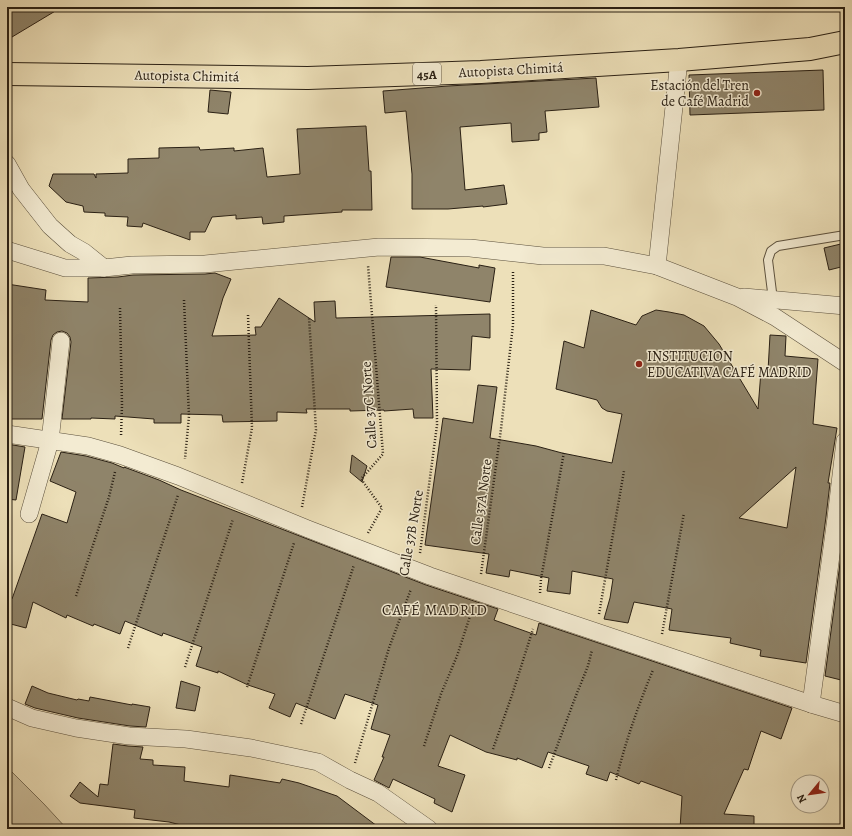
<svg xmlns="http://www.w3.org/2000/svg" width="852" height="836" viewBox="0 0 852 836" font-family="Alegreya,serif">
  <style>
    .green { fill: #ccbf9d; stroke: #7b7058 }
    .building { fill: #8f846a; stroke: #2a2014; fill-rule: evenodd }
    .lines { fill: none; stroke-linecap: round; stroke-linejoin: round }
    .service-casing { stroke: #5b503d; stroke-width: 10 }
    .minor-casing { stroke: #5b503d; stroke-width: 18 }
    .trunk-casing { stroke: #2a2014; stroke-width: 24 }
    .path { stroke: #2a2014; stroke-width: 2.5; stroke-dasharray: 1 2; stroke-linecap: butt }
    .service { stroke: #f3ebd2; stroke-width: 8 }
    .minor { stroke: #f3ebd2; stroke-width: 17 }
    .trunk { stroke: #ede0b9; stroke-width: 22 }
    .poi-dot { fill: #8f2418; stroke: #f3ebd2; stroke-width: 1.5 }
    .labels { text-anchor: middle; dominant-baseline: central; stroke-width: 3; stroke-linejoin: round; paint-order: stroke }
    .shield { fill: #f3ebd2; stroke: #665d4d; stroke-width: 1 }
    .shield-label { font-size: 13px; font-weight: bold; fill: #2a2014 }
    .street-label { font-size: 14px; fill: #2a2014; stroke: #f3ebd2 }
    .poi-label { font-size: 14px; fill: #2a2014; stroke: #f3ebd2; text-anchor: end }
    .neighbourhood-label { font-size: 15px; letter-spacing: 1px; fill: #2a2014; stroke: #f3ebd2 }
  </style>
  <rect width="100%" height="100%" fill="#ede0b9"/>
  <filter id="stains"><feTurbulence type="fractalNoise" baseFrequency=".005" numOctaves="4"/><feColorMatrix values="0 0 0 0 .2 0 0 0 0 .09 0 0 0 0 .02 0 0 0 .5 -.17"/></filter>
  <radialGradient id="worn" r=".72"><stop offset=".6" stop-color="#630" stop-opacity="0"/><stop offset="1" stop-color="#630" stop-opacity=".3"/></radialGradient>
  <polygon class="green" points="7,767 44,804 67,829 7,829"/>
  <g class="building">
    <polygon points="7,7 62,7 7,40"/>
    <polygon points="823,70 824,110 690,115 689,75"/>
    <polygon points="596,78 599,107 545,111 547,132 539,133 539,140 512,142 511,123 460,127 465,190 504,185 507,204 483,207 483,206 448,209 412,209 412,174 406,111 385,113 383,91 448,86"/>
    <polygon points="210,90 231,92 228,114 208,112"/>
    <polygon points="366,126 369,171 371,171 372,210 342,210 342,212 284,216 284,222 263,224 262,217 236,219 236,215 212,217 205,232 190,232 190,240 143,223 142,227 127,226 128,217 105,216 105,213 84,212 83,206 66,202 49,186 53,174 94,174 96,178 96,174 128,173 128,159 159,158 159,148 199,147 200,150 234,148 234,151 263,148 267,177 300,174 297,129"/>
    <polygon points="845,243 845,266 829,270 824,248"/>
    <polygon points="391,257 420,257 479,268 479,265 495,268 490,302 386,287"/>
    <polygon points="215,273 231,279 223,298 212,336 256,335 255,327 261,327 279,298 315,322 314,302 335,301 336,318 490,314 490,338 472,336 470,370 431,369 433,418 414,418 413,409 384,411 384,410 350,411 350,409 306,409 307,413 277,412 277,421 223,422 222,415 181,414 181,423 154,423 154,419 115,416 115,419 91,418 91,419 62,419 71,342 70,337 67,333 62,331 57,332 53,335 51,340 42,419 7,419 7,284 46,290 45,300 88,302 88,278 118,277 133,275 205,274"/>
    <path d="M 591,310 L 636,325 L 642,316 L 656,310 L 669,312 L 684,315 L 704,326 L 719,344 L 758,409 L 761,371 L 768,371 L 770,335 L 786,336 L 785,356 L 818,359 L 813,424 L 837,428 L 828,483 L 830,483 L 826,517 L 806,663 L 760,656 L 761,650 L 730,643 L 731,638 L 669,630 L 672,609 L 634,602 L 628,623 L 604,619 L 610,598 L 613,579 L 572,571 L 570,594 L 547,591 L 549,578 L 510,570 L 509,577 L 486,573 L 489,554 L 425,545 L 443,418 L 473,423 L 478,385 L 497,387 L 490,438 L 536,446 L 562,453 L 612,463 L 622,414 L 607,411 L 602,408 L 597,400 L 556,389 L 564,341 L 584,348 ZM 796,467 L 787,528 L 739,518 Z"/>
    <polygon points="7,444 25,447 16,500 7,499"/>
    <polygon points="61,452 86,456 112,463 124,468 124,467 159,480 181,490 426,585 498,609 494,620 536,635 539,623 792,708 781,739 761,731 748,770 744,769 724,814 754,816 754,829 680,829 682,796 641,781 639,784 610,772 607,781 586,774 589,766 548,752 542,768 517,758 517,760 486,752 450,735 438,766 465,775 452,812 434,803 435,799 393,779 389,788 374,780 384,757 382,757 390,735 371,729 378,705 345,694 335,719 296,703 290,717 269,708 275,694 248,685 218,671 218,673 196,666 202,647 163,633 162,636 125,621 120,634 94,624 93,626 67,615 66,618 33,602 26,628 7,623 7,598 12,599 42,514 67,523 76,492 50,481"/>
    <polygon points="352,455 367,466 362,482 350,472"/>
    <polygon points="845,526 845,681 825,676"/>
    <polygon points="181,681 200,687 195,711 176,708"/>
    <polygon points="32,686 48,693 77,700 78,699 89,701 90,697 132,705 132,704 150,707 146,727 130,726 78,718 35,708 25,704"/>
    <polygon points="113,744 128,746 143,747 140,759 153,760 153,765 185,767 184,781 229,787 230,775 280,783 282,779 299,783 337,796 381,829 197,829 169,822 134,818 135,810 80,803 70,796 80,782 98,797 100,784 108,785"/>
  </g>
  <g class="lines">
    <defs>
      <polyline id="service" points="773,300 768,260 771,251 778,246 845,235"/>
      <g id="minor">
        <polyline points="7,164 21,189 50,226 70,244 84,252 104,268"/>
        <polyline points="7,250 65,268 104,268 132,265 205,264 379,247 470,248 543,256 604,256 657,266 737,297 775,317 845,363"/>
        <polyline points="657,266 679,60"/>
        <polyline points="744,297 845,306"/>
        <polyline points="7,434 88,446 120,455 178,476 308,529 430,576 811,704 845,714"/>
        <polyline points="29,514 50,441 61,341"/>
        <polyline points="811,704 836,518 845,441"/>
        <polyline points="7,707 32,718 76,728 129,736 186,739 251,748 318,762 350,780 378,793 429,829"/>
      </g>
      <polyline id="trunk" points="7,74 308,78 481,72 679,60 810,49 845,42"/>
    </defs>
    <use href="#service" class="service-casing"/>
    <use href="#minor" class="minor-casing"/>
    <use href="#trunk" class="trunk-casing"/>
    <g class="path">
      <polyline points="184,300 189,416 185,459"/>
      <polyline points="120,308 122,405 121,436"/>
      <polyline points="242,483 252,428 248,315"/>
      <polyline points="302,507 316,430 309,317"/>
      <polyline points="368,533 382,508 361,479 383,454 368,265"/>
      <polyline points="420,553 437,425 436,305"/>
      <polyline points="481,574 501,429 513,325 513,271"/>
      <polyline points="540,593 541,579 564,452"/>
      <polyline points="76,596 109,497 115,472"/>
      <polyline points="599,614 624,471"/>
      <polyline points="662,634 684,513"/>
      <polyline points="128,648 178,495"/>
      <polyline points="185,667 233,519"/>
      <polyline points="247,687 294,543"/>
      <polyline points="301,724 354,565"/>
      <polyline points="424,746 441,694 457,656 472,610"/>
      <polyline points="493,749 512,695 533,629"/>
      <polyline points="355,763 389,648 411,589"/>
      <polyline points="549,768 575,698 588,666 592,650"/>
      <path d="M 616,780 C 625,743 638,706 653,670"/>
    </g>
    <use href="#service" class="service"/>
    <use href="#minor" class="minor"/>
    <use href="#trunk" class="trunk"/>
  </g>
  <g class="poi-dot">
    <circle cx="757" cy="93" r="4"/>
    <circle cx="639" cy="364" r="4"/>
  </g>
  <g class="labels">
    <rect class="shield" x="413" y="63" width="28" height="22" rx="3"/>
    <g class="shield-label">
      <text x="427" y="74">45A</text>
    </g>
    <g class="street-label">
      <text transform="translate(511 70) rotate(-3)">Autopista Chimitá</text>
      <text transform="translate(187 76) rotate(1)">Autopista Chimitá</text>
      <text transform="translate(369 405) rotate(-94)">Calle 37C Norte</text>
      <text transform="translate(481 502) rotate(-82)">Calle 37A Norte</text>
      <text transform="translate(411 533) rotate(-80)">Calle 37B Norte</text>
    </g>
    <g class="poi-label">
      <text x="749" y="85">Estación del Tren<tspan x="749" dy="16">de Café Madrid</tspan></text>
      <text x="647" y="356" text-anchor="start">INSTITUCION<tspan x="647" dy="16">EDUCATIVA CAFÉ MADRID</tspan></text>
    </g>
    <g class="neighbourhood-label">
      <text x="435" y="610">CAFÉ MADRID</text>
    </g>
  </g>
  <rect width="852" height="836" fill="none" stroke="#ede0b9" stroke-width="24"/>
  <rect x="8" y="8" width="836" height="820" fill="none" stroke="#2a2014" stroke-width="2"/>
  <rect x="12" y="12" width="828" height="812" fill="none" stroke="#2a2014"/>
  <g transform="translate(810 794) rotate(241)"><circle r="19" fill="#f3ebd2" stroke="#a39a86"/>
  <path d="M0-3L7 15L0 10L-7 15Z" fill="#8f2418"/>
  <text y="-6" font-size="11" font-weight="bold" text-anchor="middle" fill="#2a2014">N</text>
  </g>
  <rect width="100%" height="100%" filter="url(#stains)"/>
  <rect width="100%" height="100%" fill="url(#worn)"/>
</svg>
